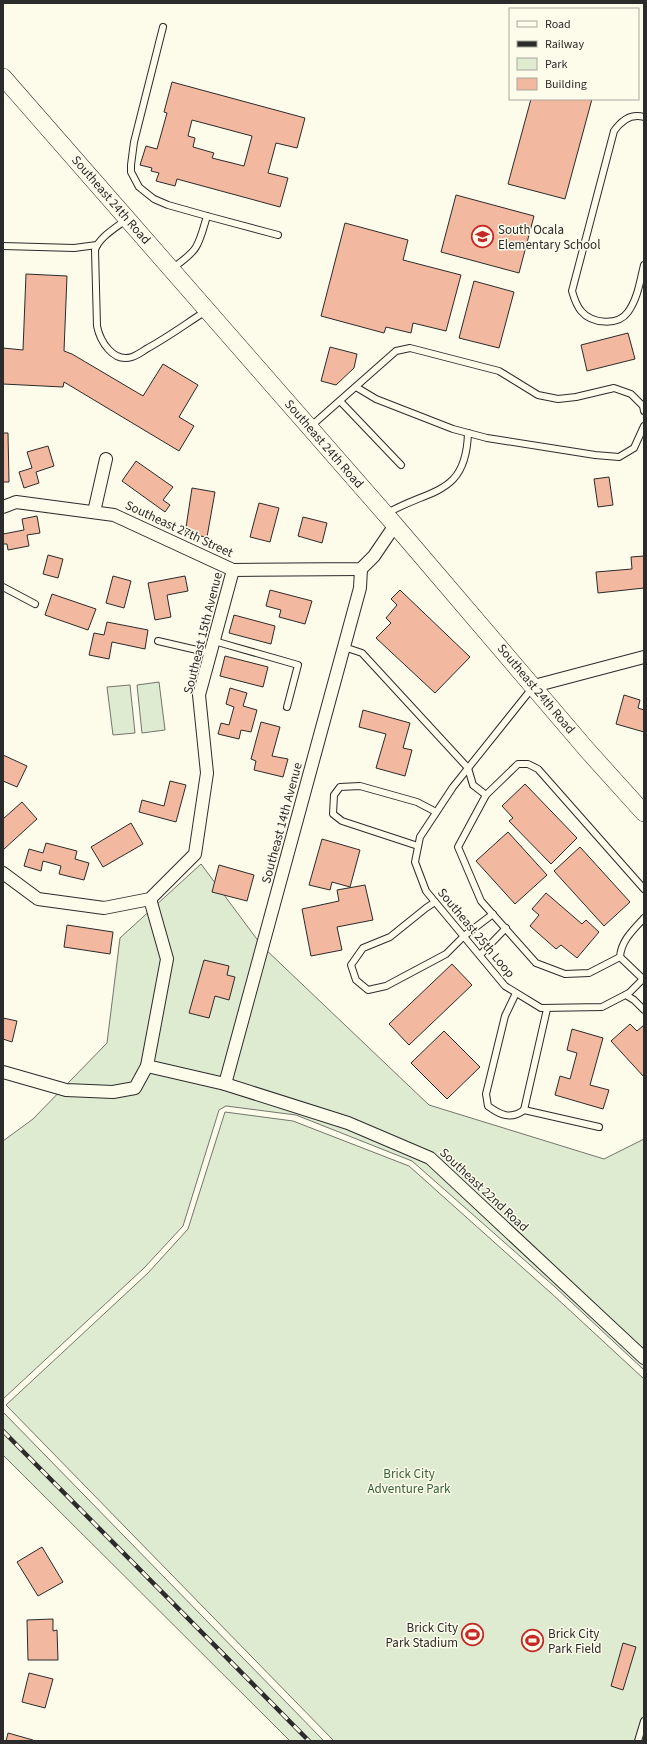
<svg xmlns="http://www.w3.org/2000/svg" width="647" height="1744" viewBox="0 0 647 1744" font-family="'Source Sans 3',sans-serif">
  <style>
    .green { fill: #deebd1; stroke: #74746e }
    .building { fill: #f2b8a0; stroke: #2b2b2b; fill-rule: evenodd }
    .lines { fill: none; stroke-linecap: round; stroke-linejoin: round }
    .lane-casing { stroke: #2b2b2b; stroke-width: 8 }
    .street-casing { stroke: #2b2b2b; stroke-width: 14 }
    .secondary-casing { stroke: #2b2b2b; stroke-width: 18 }
    .lane { stroke: #fdfbea; stroke-width: 6 }
    .street { stroke: #fdfbea; stroke-width: 12 }
    .secondary { stroke: #fdfbea; stroke-width: 17 }
    .rail-casing { stroke: #2b2b2b; stroke-width: 4.5 }
    .rail { stroke: #fdfbea; stroke-width: 3; stroke-dasharray: 9; stroke-linecap: butt }
    .labels { text-anchor: middle; dominant-baseline: central; stroke-width: 3; stroke-linejoin: round; paint-order: stroke }
    .street-label { font-size: 13px; fill: #2b2b2b; stroke: #fdfbea }
    .poi-label { font-size: 13px; fill: #2b2b2b; stroke: #fdfbea; text-anchor: start }
    .park-label { font-size: 13px; fill: #34623c; stroke: #fdfbea }
  </style>
  <rect width="100%" height="100%" fill="#fdfbea"/>
  <g class="green">
    <polygon points="159,682 165,730 142,733 137,685"/>
    <polygon points="130,685 135,733 113,735 107,687"/>
    <polygon points="201,864 262,946 429,1105 604,1159 644,1139 644,1370 555,1287 412,1161 296,1115 226,1106 219,1110 183,1226 144,1268 3,1399 3,1141 33,1119 107,1043 120,938"/>
    <polygon points="225,1112 293,1121 409,1166 551,1293 644,1379 644,1741 334,1741 6,1405 148,1273 188,1229"/>
    <polygon points="3,1412 324,1741 290,1741 3,1455"/>
  </g>
  <g class="building">
    <path d="M 172,82 L 305,118 L 297,148 L 276,143 L 268,173 L 288,178 L 280,207 L 177,179 L 175,186 L 156,181 L 159,173 L 151,171 L 152,168 L 140,165 L 146,146 L 157,149 L 167,113 L 164,112 ZM 192,120 L 252,136 L 244,166 L 212,158 L 214,153 L 193,147 L 195,138 L 188,136 Z"/>
    <polygon points="531,99 592,99 565,199 508,184"/>
    <polygon points="456,195 534,216 519,273 441,252"/>
    <polygon points="345,223 408,240 403,260 461,275 446,331 413,323 411,333 386,327 384,333 321,316"/>
    <polygon points="26,274 67,276 64,351 72,354 143,396 163,364 198,385 179,417 194,426 179,451 64,382 63,387 3,384 3,348 23,350"/>
    <polygon points="474,281 514,292 499,348 459,338"/>
    <polygon points="628,333 635,359 587,371 581,345"/>
    <polygon points="330,347 357,354 354,368 336,385 321,381"/>
    <polygon points="3,433 8,433 9,482 3,482"/>
    <polygon points="48,446 54,466 36,472 39,483 24,488 19,472 32,468 27,452"/>
    <polygon points="136,461 173,487 163,500 170,505 165,512 122,481"/>
    <polygon points="609,477 613,505 598,507 594,479"/>
    <polygon points="192,488 215,492 207,537 185,534"/>
    <polygon points="259,503 279,508 270,542 250,537"/>
    <polygon points="37,516 40,533 27,535 29,546 8,550 7,544 3,544 3,534 24,530 22,519"/>
    <polygon points="303,517 327,523 322,543 298,536"/>
    <polygon points="48,555 63,559 58,578 43,574"/>
    <polygon points="644,556 644,588 598,593 596,572 632,569 631,557"/>
    <polygon points="113,576 131,581 124,608 106,603"/>
    <polygon points="185,576 188,591 167,595 171,617 155,620 148,583"/>
    <polygon points="270,590 312,601 305,624 279,617 281,610 266,606"/>
    <polygon points="400,590 470,657 435,693 376,638 391,623 386,618 397,605 391,599"/>
    <polygon points="52,594 96,609 88,630 45,615"/>
    <polygon points="234,615 275,626 271,644 229,633"/>
    <polygon points="107,622 148,630 145,649 112,642 109,659 89,655 94,633 104,635"/>
    <polygon points="225,656 268,667 263,687 220,676"/>
    <polygon points="230,688 247,693 243,706 257,710 251,732 241,730 239,739 218,734 221,723 229,725 234,707 226,704"/>
    <polygon points="624,695 640,700 638,708 644,710 644,732 616,724"/>
    <polygon points="363,710 410,723 403,748 412,750 405,776 376,768 386,734 359,727"/>
    <polygon points="261,722 280,727 272,756 288,759 283,777 254,770 256,761 251,759"/>
    <polygon points="3,755 27,766 17,787 3,781"/>
    <polygon points="170,781 186,785 176,822 139,812 142,800 164,806"/>
    <polygon points="525,784 577,838 551,864 509,821 513,818 502,806"/>
    <polygon points="22,802 37,819 3,850 3,819"/>
    <polygon points="131,823 143,844 103,867 91,847"/>
    <polygon points="508,832 547,875 515,904 476,861"/>
    <polygon points="322,839 360,850 350,887 332,882 330,890 309,885"/>
    <polygon points="46,843 77,851 75,859 89,863 84,880 59,874 61,866 43,861 41,871 24,866 29,849 43,853"/>
    <polygon points="580,847 630,902 604,926 554,871"/>
    <polygon points="219,865 254,875 247,901 212,892"/>
    <polygon points="365,885 373,920 337,927 342,950 311,956 302,909 339,901 337,890"/>
    <polygon points="546,893 582,924 586,920 599,932 577,958 561,945 556,949 530,926 539,915 532,909"/>
    <polygon points="67,925 113,932 110,954 64,947"/>
    <polygon points="204,960 229,966 227,975 235,977 229,1000 215,996 209,1018 189,1013"/>
    <polygon points="452,964 472,985 409,1045 389,1024"/>
    <polygon points="3,1018 17,1021 12,1042 3,1039"/>
    <polygon points="630,1024 637,1031 644,1025 644,1077 611,1041"/>
    <polygon points="572,1029 603,1038 590,1085 609,1090 603,1109 555,1095 560,1076 570,1079 577,1053 567,1050"/>
    <polygon points="444,1031 480,1067 447,1099 411,1063"/>
    <polygon points="42,1547 63,1582 38,1596 17,1562"/>
    <polygon points="53,1619 53,1631 57,1630 58,1660 28,1660 27,1620"/>
    <polygon points="623,1643 636,1647 623,1690 611,1686"/>
    <polygon points="29,1673 53,1679 45,1708 22,1702"/>
    <polygon points="8,1733 33,1740 32,1741 6,1741"/>
  </g>
  <g class="lines">
    <defs>
      <g id="lane">
        <path d="M 163,27 L 134,142 L 131,165 L 131,172 L 139,187 L 154,199 L 168,205 L 207,216 C 198,247 199,249 173,268"/>
        <path d="M 644,117 C 631,113 621,121 614,131 L 572,291 C 574,298 576,305 581,311 C 592,324 618,326 628,312 C 638,298 640,281 644,265"/>
        <polyline points="207,216 278,235"/>
        <path d="M 127,219 C 117,227 99,237 95,250 L 97,326 C 100,341 113,363 132,357 C 138,355 143,351 148,348 C 168,337 187,323 206,311"/>
        <polyline points="3,246 74,248 97,245"/>
        <polyline points="356,387 376,399 453,429 487,438 595,455 619,457 634,448 644,426"/>
        <polyline points="340,401 401,465"/>
        <polyline points="310,427 396,351 410,348 499,371 538,395 558,399 576,397 614,388 631,394 643,406 644,411"/>
        <path d="M 386,514 C 429,488 466,497 468,433"/>
        <polyline points="3,587 35,604"/>
        <polyline points="158,641 210,653"/>
        <polyline points="214,641 298,665 287,707"/>
        <polyline points="344,647 362,653 468,768 473,785 486,795 458,847 481,901 536,963 565,974 589,973 620,957 643,979"/>
        <polyline points="533,687 453,787 420,837 415,862 426,891 505,986 541,1008 602,1007 629,993 644,978"/>
        <polyline points="486,795 518,764 528,764 538,769 644,889"/>
        <polyline points="418,846 342,821 333,814 334,795 340,787 360,786 417,802 436,812"/>
        <polyline points="435,902 426,908 390,937 363,948 351,965 356,980 368,990 386,986 446,954 464,936 493,914"/>
        <polyline points="480,955 506,928"/>
        <path d="M 620,957 C 621,941 633,930 644,918"/>
        <path d="M 516,993 L 505,1016 L 486,1094 L 488,1106 C 500,1115 511,1120 524,1110"/>
        <polyline points="626,995 634,1000 644,1010"/>
        <polyline points="547,1009 524,1110 599,1127"/>
        <polyline points="638,1741 644,1721"/>
      </g>
      <g id="street">
        <polyline points="3,507 16,502 114,515 233,570 361,569 374,556 395,525"/>
        <polyline points="94,512 106,459"/>
        <polyline points="534,686 644,657"/>
        <polyline points="3,873 38,899 104,908 150,899 195,854 207,773 199,695 233,570"/>
        <polyline points="150,899 167,959 147,1066 225,1084 348,1123 430,1158 644,1358"/>
        <polyline points="3,1072 66,1090 113,1092 135,1088 147,1066"/>
        <polyline points="225,1084 360,588 361,569"/>
      </g>
      <polyline id="secondary" points="3,77 395,525 588,751 644,813"/>
    </defs>
    <use href="#lane" class="lane-casing"/>
    <use href="#street" class="street-casing"/>
    <use href="#secondary" class="secondary-casing"/>
    <use href="#lane" class="lane"/>
    <use href="#street" class="street"/>
    <use href="#secondary" class="secondary"/>
    <defs>
      <polyline id="rail" points="3,1431 309,1741"/>
    </defs>
    <use href="#rail" class="rail-casing"/>
    <use href="#rail" class="rail"/>
  </g>
  <defs>
    <symbol id="school-ring" viewBox="-11 -11 22 22"><circle r="9.5" fill="#fdfbea" stroke="#c62828" stroke-width="1.5"/><path d="M0-5L7-2L0 1L-7-2ZM-4 1L0 2.5L4 1V4Q0 6-4 4Z" fill="#c62828"/></symbol>
    <symbol id="stadium-ring" viewBox="-11 -11 22 22"><circle r="9.5" fill="#fdfbea" stroke="#c62828" stroke-width="1.5"/><path d="M0-5a6.5 5 0 1 0 0 10a6.5 5 0 1 0 0-10ZM-3.5-1.8h7v3.6h-7Z" fill="#c62828"/></symbol>
  </defs>
  <g fill-rule="evenodd">
    <use href="#school-ring" x="470" y="224" width="25" height="25"/>
    <use href="#stadium-ring" x="460" y="1622" width="25" height="25"/>
    <use href="#stadium-ring" x="520" y="1628" width="25" height="25"/>
  </g>
  <g class="labels">
    <g class="street-label">
      <text transform="translate(111 200) rotate(49)">Southeast 24th Road</text>
      <text transform="translate(324 444) rotate(49)">Southeast 24th Road</text>
      <text transform="translate(179 529) rotate(25)">Southeast 27th Street</text>
      <text transform="translate(203 633) rotate(-76)">Southeast 15th Avenue</text>
      <text transform="translate(536 689) rotate(50)">Southeast 24th Road</text>
      <text transform="translate(282 823) rotate(-75)">Southeast 14th Avenue</text>
      <text transform="translate(476 933) rotate(50)">Southeast 25th Loop</text>
      <text transform="translate(484 1190) rotate(43)">Southeast 22nd Road</text>
    </g>
    <g class="poi-label">
      <text x="498" y="230">South Ocala<tspan x="498" dy="15">Elementary School</tspan></text>
      <text x="458" y="1628" text-anchor="end">Brick City<tspan x="458" dy="15">Park Stadium</tspan></text>
      <text x="548" y="1634">Brick City<tspan x="548" dy="15">Park Field</tspan></text>
    </g>
    <g class="park-label">
      <text x="409" y="1474">Brick City<tspan x="409" dy="15">Adventure Park</tspan></text>
    </g>
  </g>
  <rect width="647" height="1744" fill="none" stroke="#2b2b2b" stroke-width="8"/>
  <rect x="509" y="8" width="130" height="92" fill="#fdfbea" stroke="#a9a89e"/>
  <rect x="517" y="21" width="20" height="6" fill="#fdfbea" stroke="#a9a89e"/>
  <text x="545" y="28" font-size="12" fill="#2b2b2b">Road</text>
  <rect x="517" y="41" width="20" height="6" fill="#2b2b2b" stroke="#a9a89e"/>
  <text x="545" y="48" font-size="12" fill="#2b2b2b">Railway</text>
  <rect x="517" y="58" width="20" height="12" fill="#deebd1" stroke="#a9a89e"/>
  <text x="545" y="68" font-size="12" fill="#2b2b2b">Park</text>
  <rect x="517" y="78" width="20" height="12" fill="#f2b8a0" stroke="#a9a89e"/>
  <text x="545" y="88" font-size="12" fill="#2b2b2b">Building</text>
</svg>
